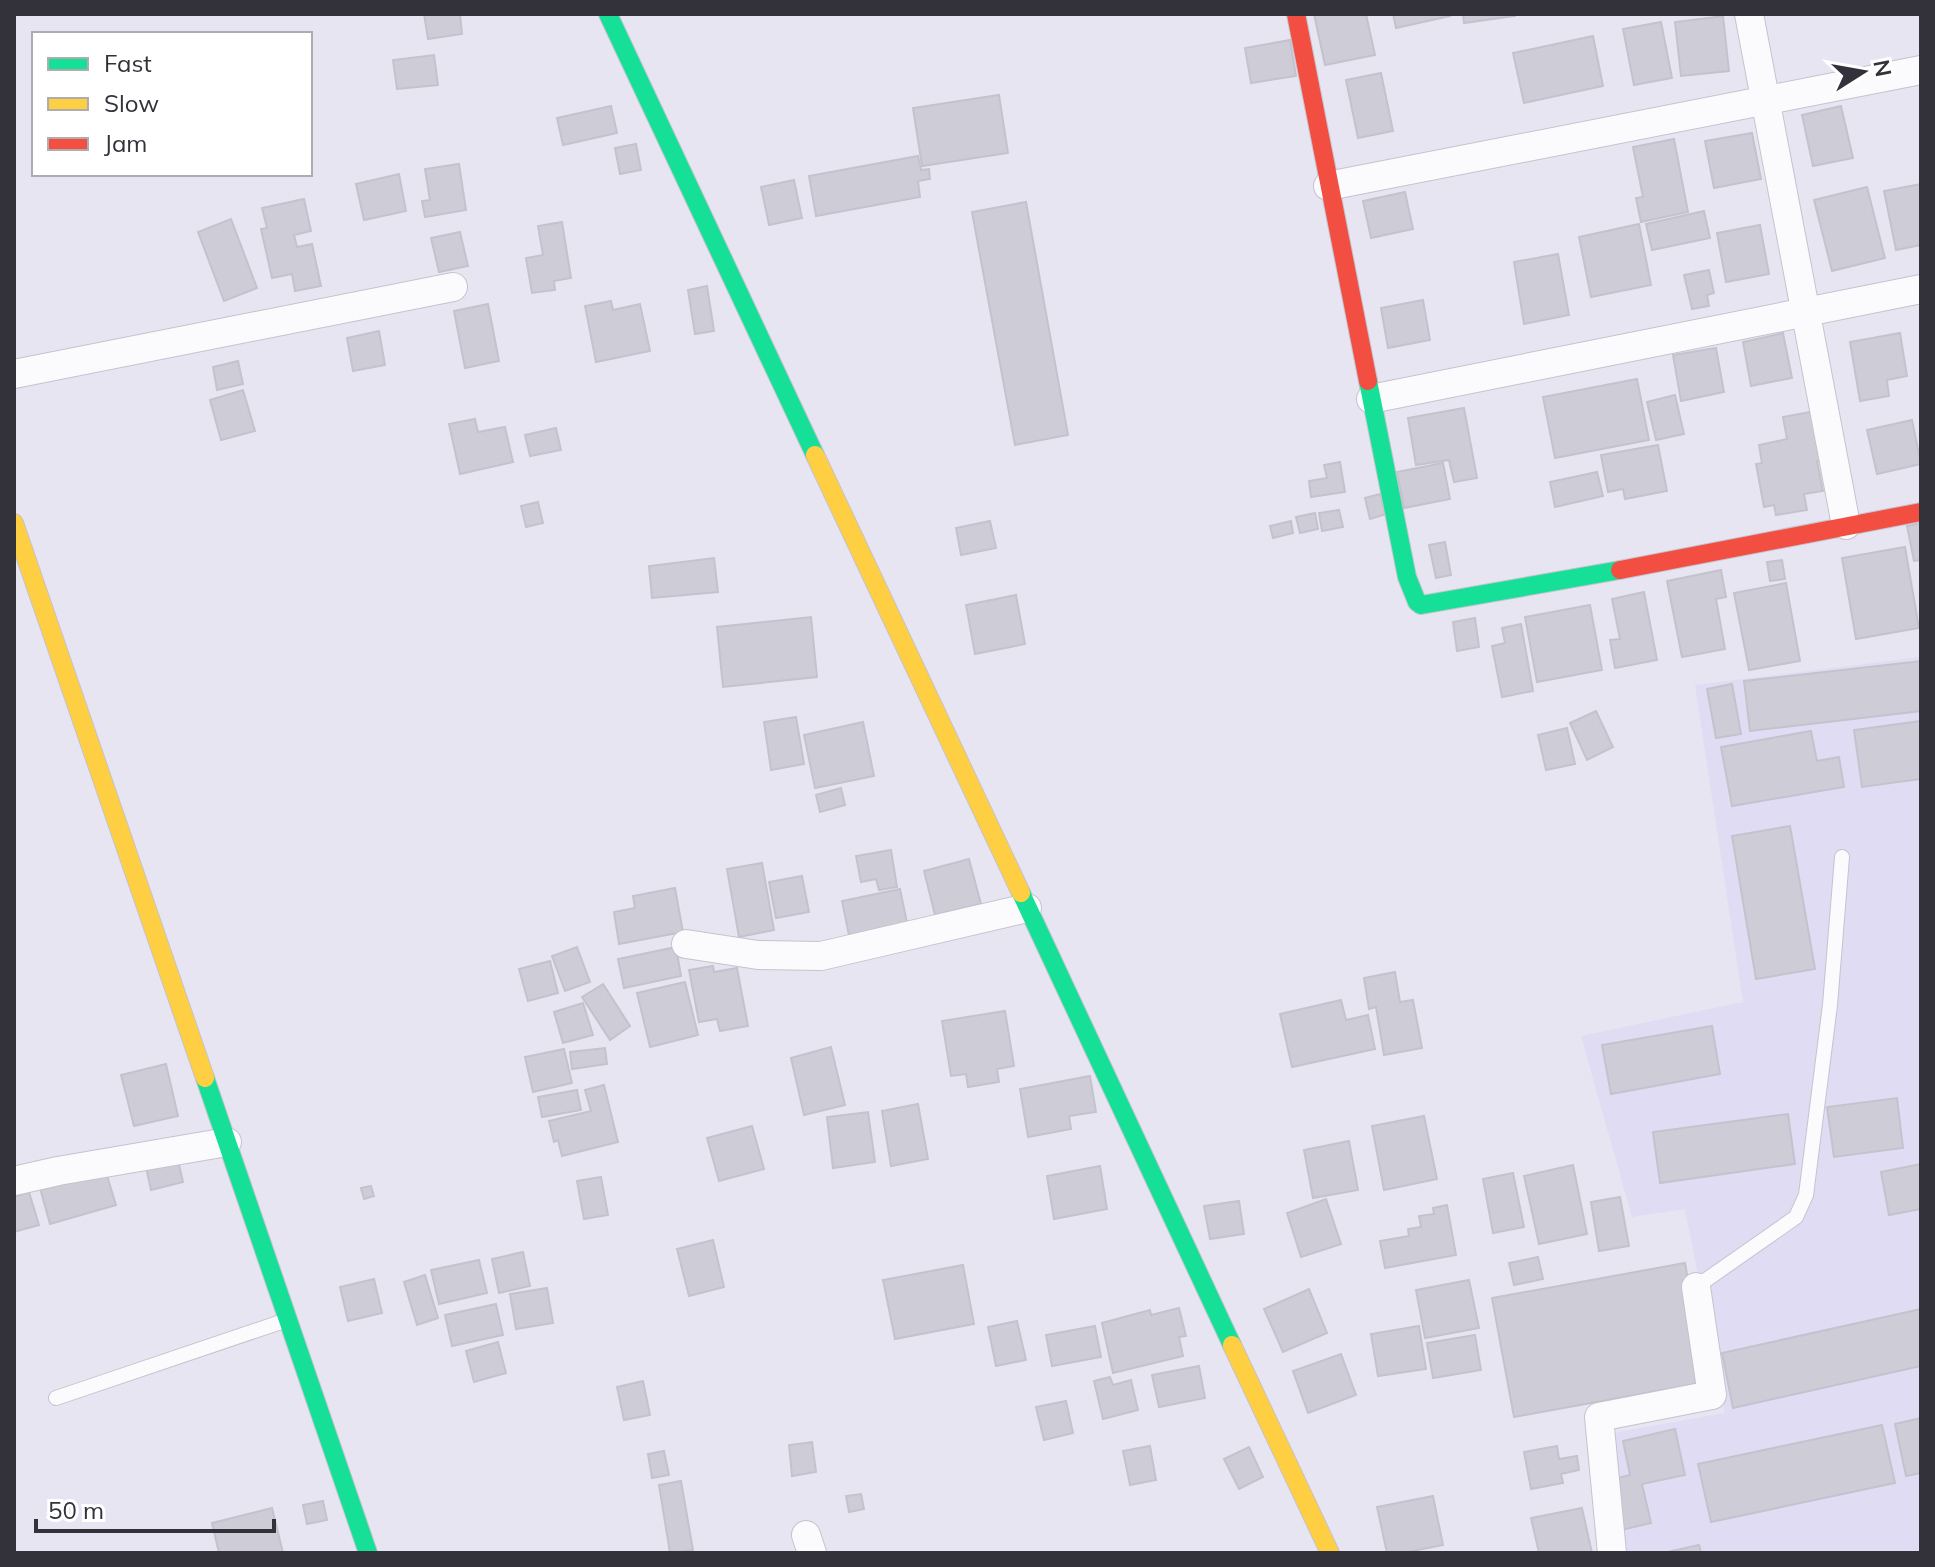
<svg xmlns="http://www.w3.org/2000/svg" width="1935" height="1567" viewBox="0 0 1935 1567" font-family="Mulish,sans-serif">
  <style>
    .built { fill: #e0dcf3 }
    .building { fill: #ceccd6; stroke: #c4c3cd; stroke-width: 2 }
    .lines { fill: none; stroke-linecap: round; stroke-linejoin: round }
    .lane-casing { stroke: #c5c3cd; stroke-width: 16 }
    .street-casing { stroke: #c5c3cd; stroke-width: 30 }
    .fast-casing { stroke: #c5c3cd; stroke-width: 20 }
    .slow-casing { stroke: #c5c3cd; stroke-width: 20 }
    .jam-casing { stroke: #c5c3cd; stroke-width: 20 }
    .lane { stroke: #fbfbfd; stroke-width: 14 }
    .street { stroke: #fbfbfd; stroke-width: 28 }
    .fast { stroke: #16e098; stroke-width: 18 }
    .slow { stroke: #ffcf43; stroke-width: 18 }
    .jam { stroke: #f24e42; stroke-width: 18 }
  </style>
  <rect width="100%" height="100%" fill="#e7e5f2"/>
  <polygon class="built" points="1921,657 1921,1553 1623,1553 1613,1433 1725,1413 1685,1209 1632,1217 1581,1036 1743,1002 1695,685"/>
  <g class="building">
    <polygon points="424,14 460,14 462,34 428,39"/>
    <polygon points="1314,14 1366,14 1375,55 1325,65"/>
    <polygon points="1393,14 1449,14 1450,16 1396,28"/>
    <polygon points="1463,14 1515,14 1515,16 1464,23"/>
    <polygon points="1723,16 1729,71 1681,76 1675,22"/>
    <polygon points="1661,22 1672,78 1634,85 1623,29"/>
    <polygon points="1593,36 1603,86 1524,103 1513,53"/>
    <polygon points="1290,40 1296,76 1251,83 1245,48"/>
    <polygon points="434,55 438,85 397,89 393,60"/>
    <polygon points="1381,73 1393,131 1358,138 1346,80"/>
    <polygon points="999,95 1008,153 922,166 913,108"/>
    <polygon points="611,106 617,133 563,145 557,118"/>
    <polygon points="1841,106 1853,158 1813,166 1802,115"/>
    <polygon points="1752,133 1761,179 1714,188 1705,141"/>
    <polygon points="1674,139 1688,212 1641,222 1636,198 1643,197 1633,147"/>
    <polygon points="636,144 641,170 620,174 615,148"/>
    <polygon points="918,156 921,170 929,169 930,179 918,181 920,197 816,216 809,176"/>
    <polygon points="459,164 466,210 425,217 422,201 430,200 425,169"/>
    <polygon points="399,174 406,211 364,220 356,184"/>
    <polygon points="794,180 802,218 769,225 761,187"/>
    <polygon points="1921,184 1921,245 1896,250 1884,191"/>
    <polygon points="1867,187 1885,258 1832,271 1814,200"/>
    <polygon points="1405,192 1413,229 1371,238 1363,201"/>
    <polygon points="304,199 311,231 294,235 297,247 312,244 321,286 295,291 292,274 272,278 261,229 267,228 262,208"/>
    <polygon points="1026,202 1068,435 1015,445 972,212"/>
    <polygon points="1704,211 1710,238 1652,250 1646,224"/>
    <polygon points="231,219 257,288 224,301 198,232"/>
    <polygon points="562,222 571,278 554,281 555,290 532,293 526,258 543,255 538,226"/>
    <polygon points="1639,224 1651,285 1591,297 1579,237"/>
    <polygon points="1760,225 1769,274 1726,282 1717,233"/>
    <polygon points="460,232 468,266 439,272 431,238"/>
    <polygon points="1558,254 1569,315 1524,324 1514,262"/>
    <polygon points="1709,270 1714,293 1707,295 1709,306 1692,309 1684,275"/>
    <polygon points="707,286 714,331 695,334 688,290"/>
    <polygon points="1423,300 1430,340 1388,348 1381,308"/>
    <polygon points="611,301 613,310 640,304 650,351 596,362 585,306"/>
    <polygon points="488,304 499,361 465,368 454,311"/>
    <polygon points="379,331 385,365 353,371 347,338"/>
    <polygon points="1783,333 1792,378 1751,386 1743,342"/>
    <polygon points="1900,333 1907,376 1887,380 1889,396 1860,401 1850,342"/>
    <polygon points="1716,348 1724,392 1681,401 1673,355"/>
    <polygon points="238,361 243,384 217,390 213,367"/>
    <polygon points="1637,379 1649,440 1555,458 1543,397"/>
    <polygon points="243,390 255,431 221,440 210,400"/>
    <polygon points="1675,395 1684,434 1656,440 1647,402"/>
    <polygon points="1464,408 1477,478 1454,482 1449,460 1416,465 1408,418"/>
    <polygon points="1821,410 1830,459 1817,461 1823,491 1804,494 1807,510 1776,515 1774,505 1764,507 1756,464 1762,463 1759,445 1787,439 1783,417"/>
    <polygon points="475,419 478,432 505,427 513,462 460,474 449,424"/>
    <polygon points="1912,420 1921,464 1877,474 1867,430"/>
    <polygon points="556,428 561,450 530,456 525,435"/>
    <polygon points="1658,445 1667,491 1625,499 1623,489 1608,492 1601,455"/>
    <polygon points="1340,462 1345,492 1311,497 1309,481 1327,478 1324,465"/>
    <polygon points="1443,463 1450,499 1404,508 1397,472"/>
    <polygon points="1597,472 1603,496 1555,507 1550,482"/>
    <polygon points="1380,494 1386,514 1370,519 1365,498"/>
    <polygon points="538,502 543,523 526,527 521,506"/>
    <polygon points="1339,510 1343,527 1322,531 1319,513"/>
    <polygon points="1315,513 1318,529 1300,533 1296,517"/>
    <polygon points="990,521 996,548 961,555 956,528"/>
    <polygon points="1291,521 1293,533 1273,538 1270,526"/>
    <polygon points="1921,523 1921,560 1914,561 1907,526"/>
    <polygon points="1445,542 1451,575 1436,578 1429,545"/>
    <polygon points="1905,547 1919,628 1856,639 1842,558"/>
    <polygon points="714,558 718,592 652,598 649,566"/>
    <polygon points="1782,560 1785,579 1770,581 1767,562"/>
    <polygon points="1721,570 1726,597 1716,599 1725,649 1682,657 1667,581"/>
    <polygon points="1786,583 1800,661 1749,670 1734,593"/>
    <polygon points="1644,592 1657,660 1615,668 1610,640 1620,639 1612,599"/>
    <polygon points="1016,595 1025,644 975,654 966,605"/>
    <polygon points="1590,605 1602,670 1537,682 1525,617"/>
    <polygon points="811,617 817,677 723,687 717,627"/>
    <polygon points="1475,618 1479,647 1457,651 1453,622"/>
    <polygon points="1521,624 1533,691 1502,697 1492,646 1505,643 1502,628"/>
    <polygon points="1921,661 1921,711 1750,731 1744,681"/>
    <polygon points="1732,684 1741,734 1716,738 1707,689"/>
    <polygon points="1596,711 1613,747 1587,760 1570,723"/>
    <polygon points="796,717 804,764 771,770 764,722"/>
    <polygon points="1921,721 1921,779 1862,787 1854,730"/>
    <polygon points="863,722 874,776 815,788 804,735"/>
    <polygon points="1567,728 1575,764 1546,770 1538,735"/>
    <polygon points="1811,731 1817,761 1839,757 1844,787 1732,806 1721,747"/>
    <polygon points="841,788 845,805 820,812 816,795"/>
    <polygon points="1790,826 1815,969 1756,979 1732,836"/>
    <polygon points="891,850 897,887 879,890 876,879 861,882 856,856"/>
    <polygon points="969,859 981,904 935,915 924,871"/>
    <polygon points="762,863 774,930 739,937 727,869"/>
    <polygon points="802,876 809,912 776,918 769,882"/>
    <polygon points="675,888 683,932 619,944 614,912 635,908 633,896"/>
    <polygon points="900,889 907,923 849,935 842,901"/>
    <polygon points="577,947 590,982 565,991 552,956"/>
    <polygon points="676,947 681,976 624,988 618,959"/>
    <polygon points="550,961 558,993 528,1001 519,969"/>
    <polygon points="713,966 714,972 737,968 748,1026 720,1031 717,1019 699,1022 689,970"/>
    <polygon points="1395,972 1400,1002 1413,1000 1422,1048 1384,1055 1376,1007 1369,1009 1364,978"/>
    <polygon points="685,982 698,1035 650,1047 637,993"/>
    <polygon points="603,984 630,1026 610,1040 582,997"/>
    <polygon points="1341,1000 1346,1020 1368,1015 1375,1049 1292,1067 1280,1014"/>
    <polygon points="583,1003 593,1035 563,1043 554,1012"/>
    <polygon points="1005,1011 1014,1066 997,1069 999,1082 968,1087 966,1074 951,1076 942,1021"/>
    <polygon points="1712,1026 1720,1074 1611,1094 1602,1045"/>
    <polygon points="831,1047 845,1105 804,1115 791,1058"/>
    <polygon points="605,1048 607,1064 572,1069 570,1052"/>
    <polygon points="564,1049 572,1083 533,1092 525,1057"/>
    <polygon points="166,1064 178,1116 134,1126 121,1075"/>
    <polygon points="1090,1076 1096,1112 1069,1116 1071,1129 1028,1137 1020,1089"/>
    <polygon points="604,1085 618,1142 562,1156 558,1140 554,1142 549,1121 591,1111 585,1090"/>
    <polygon points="577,1090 581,1110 542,1117 538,1097"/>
    <polygon points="1897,1098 1903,1148 1834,1157 1827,1107"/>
    <polygon points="918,1104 928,1159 891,1166 882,1111"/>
    <polygon points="868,1112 875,1162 833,1168 827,1117"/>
    <polygon points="1788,1114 1795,1164 1660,1183 1653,1132"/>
    <polygon points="1424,1116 1437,1179 1384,1190 1372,1126"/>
    <polygon points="752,1126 764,1169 719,1181 707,1138"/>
    <polygon points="1349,1141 1358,1190 1313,1198 1304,1150"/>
    <polygon points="177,1156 183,1182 151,1190 145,1163"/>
    <polygon points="1921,1164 1921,1209 1889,1215 1881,1172"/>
    <polygon points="1573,1165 1587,1234 1539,1244 1524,1176"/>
    <polygon points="1100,1166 1107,1209 1054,1219 1047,1176"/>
    <polygon points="105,1169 116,1205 50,1224 40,1188"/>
    <polygon points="1513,1173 1524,1227 1493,1233 1483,1179"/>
    <polygon points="601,1177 608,1215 584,1219 577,1181"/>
    <polygon points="371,1186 374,1196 364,1199 361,1188"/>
    <polygon points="29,1192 39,1225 14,1232 14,1197"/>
    <polygon points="1620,1197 1629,1246 1599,1251 1591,1202"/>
    <polygon points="1326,1199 1341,1244 1301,1257 1287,1213"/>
    <polygon points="1239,1201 1244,1234 1210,1239 1204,1206"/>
    <polygon points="1447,1205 1456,1255 1385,1268 1380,1241 1409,1236 1408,1229 1421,1227 1419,1216 1434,1214 1433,1208"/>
    <polygon points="713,1240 724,1287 689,1296 677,1249"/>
    <polygon points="523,1252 530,1286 499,1293 492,1259"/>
    <polygon points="1538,1257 1543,1279 1514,1285 1509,1263"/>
    <polygon points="479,1260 487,1293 439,1304 431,1270"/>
    <polygon points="1685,1263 1706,1382 1514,1417 1492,1298"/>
    <polygon points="963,1265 974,1324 895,1339 883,1280"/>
    <polygon points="425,1275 438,1318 417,1325 404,1282"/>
    <polygon points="374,1279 382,1313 348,1321 340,1287"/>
    <polygon points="1469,1280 1479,1328 1425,1338 1416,1290"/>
    <polygon points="547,1288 553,1323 516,1329 510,1294"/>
    <polygon points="1309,1289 1327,1333 1283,1352 1264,1309"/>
    <polygon points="496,1304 503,1335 452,1346 445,1315"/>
    <polygon points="1179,1308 1186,1336 1179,1337 1183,1356 1113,1373 1102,1323 1150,1310 1151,1315"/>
    <polygon points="1921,1309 1921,1366 1733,1408 1722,1353"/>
    <polygon points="1017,1321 1026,1360 996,1366 988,1327"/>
    <polygon points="1095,1326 1101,1357 1052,1366 1046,1335"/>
    <polygon points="1419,1326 1426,1369 1378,1376 1371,1334"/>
    <polygon points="1475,1335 1481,1370 1433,1378 1427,1343"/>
    <polygon points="498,1342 506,1373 474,1382 466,1351"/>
    <polygon points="1341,1354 1356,1395 1308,1413 1293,1371"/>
    <polygon points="1199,1366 1205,1398 1159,1407 1152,1375"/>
    <polygon points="1110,1377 1113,1385 1131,1380 1138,1410 1103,1419 1094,1381"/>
    <polygon points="643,1381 650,1415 624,1420 617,1387"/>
    <polygon points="1066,1401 1073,1433 1044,1440 1036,1407"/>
    <polygon points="1921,1418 1921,1473 1906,1476 1895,1424"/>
    <polygon points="1882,1425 1895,1483 1711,1522 1698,1464"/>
    <polygon points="1675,1429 1685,1475 1642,1484 1651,1523 1621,1530 1609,1480 1630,1475 1623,1441"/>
    <polygon points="812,1442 816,1472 792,1476 789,1445"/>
    <polygon points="1150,1446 1156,1480 1130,1485 1123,1451"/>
    <polygon points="1557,1446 1559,1459 1577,1456 1579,1470 1561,1474 1563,1483 1531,1489 1524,1452"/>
    <polygon points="1249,1447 1263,1477 1239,1489 1224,1459"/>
    <polygon points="664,1451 669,1475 652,1478 648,1454"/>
    <polygon points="681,1481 693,1550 670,1553 659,1485"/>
    <polygon points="861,1494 864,1509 849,1512 846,1496"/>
    <polygon points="1433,1496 1443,1545 1403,1553 1387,1553 1377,1507"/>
    <polygon points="323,1501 327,1520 307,1524 303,1505"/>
    <polygon points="272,1508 283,1553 219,1553 212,1523"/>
    <polygon points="1582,1508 1592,1553 1539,1553 1531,1518"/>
    <polygon points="1699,1545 1701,1553 1663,1553"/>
  </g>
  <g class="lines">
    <defs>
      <g id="lane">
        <polyline points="1696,1287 1796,1217 1806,1195 1830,1005 1842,857"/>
        <polyline points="56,1398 287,1320"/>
      </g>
      <g id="street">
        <polyline points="1749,14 1846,525"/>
        <polyline points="1328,186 1921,70"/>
        <polyline points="14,374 453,287"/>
        <polyline points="1371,399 1921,289"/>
        <polyline points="686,944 758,955 821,956 1027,908"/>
        <polyline points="14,1181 58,1171 227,1142"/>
        <polyline points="806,1535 812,1553"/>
        <polyline points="1612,1553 1599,1417 1712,1395 1696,1287"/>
      </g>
      <g id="fast">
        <polyline points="608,14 815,455"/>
        <polyline points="1368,381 1407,577 1417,602 1421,605 1620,570"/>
        <polyline points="1021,893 1232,1345"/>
        <polyline points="205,1078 368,1553"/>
      </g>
      <g id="slow">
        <polyline points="815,455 1021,893"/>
        <polyline points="14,523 205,1078"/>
        <polyline points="1232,1345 1330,1553"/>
      </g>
      <g id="jam">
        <polyline points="1296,14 1368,381"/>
        <polyline points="1620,570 1921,512"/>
      </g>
    </defs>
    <use href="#lane" class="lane-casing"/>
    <use href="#street" class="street-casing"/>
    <use href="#fast" class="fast-casing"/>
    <use href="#slow" class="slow-casing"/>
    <use href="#jam" class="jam-casing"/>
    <use href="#lane" class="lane"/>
    <use href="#street" class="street"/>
    <use href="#fast" class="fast"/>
    <use href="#slow" class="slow"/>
    <use href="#jam" class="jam"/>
  </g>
  <rect width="1935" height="1567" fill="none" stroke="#33323a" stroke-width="32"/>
  <rect x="32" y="32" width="280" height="144" fill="#ffffff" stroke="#adadb0" stroke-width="2"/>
  <rect x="48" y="58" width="40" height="12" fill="#16e098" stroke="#adadb0" stroke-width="2"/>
  <text x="104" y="72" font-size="24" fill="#33323a">Fast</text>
  <rect x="48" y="98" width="40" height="12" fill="#ffcf43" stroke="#adadb0" stroke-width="2"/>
  <text x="104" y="112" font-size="24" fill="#33323a">Slow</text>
  <rect x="48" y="138" width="40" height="12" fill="#f24e42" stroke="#adadb0" stroke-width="2"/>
  <text x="104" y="152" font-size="24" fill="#33323a">Jam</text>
  <g transform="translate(1863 72) rotate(79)" stroke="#ffffff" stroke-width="6" paint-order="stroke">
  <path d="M0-6L14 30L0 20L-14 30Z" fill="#33323a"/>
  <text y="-12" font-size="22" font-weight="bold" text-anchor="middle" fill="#33323a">N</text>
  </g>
  <path d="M36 1519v12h238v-12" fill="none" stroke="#33323a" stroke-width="4"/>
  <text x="48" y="1519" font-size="24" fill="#33323a" stroke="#ffffff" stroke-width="6" paint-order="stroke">50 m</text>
</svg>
